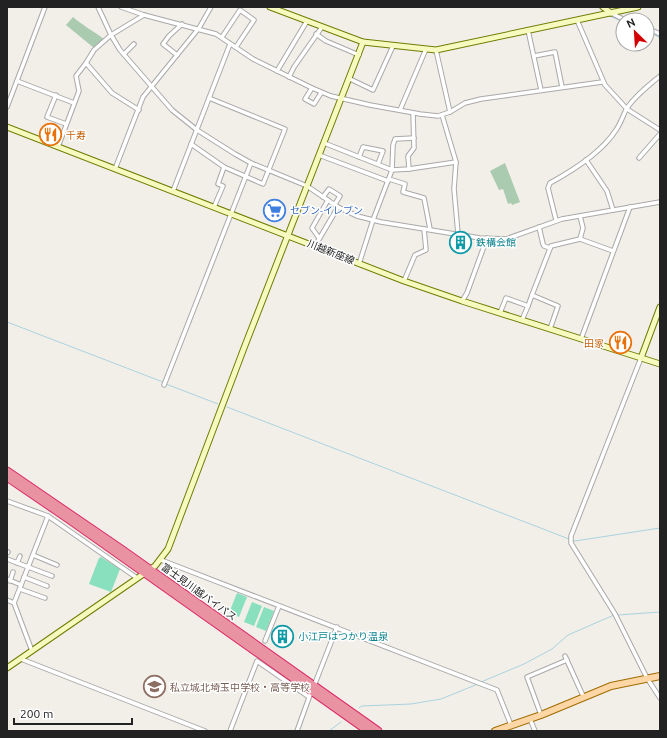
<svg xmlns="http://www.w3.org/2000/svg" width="667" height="738" viewBox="0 0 667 738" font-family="Ubuntu,'Noto Sans JP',sans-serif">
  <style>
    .cemetery { fill: #aacbaf }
    .pitch { fill: #88e0be }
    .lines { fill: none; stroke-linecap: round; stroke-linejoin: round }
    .stream { stroke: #aad3df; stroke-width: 1 }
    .street-casing { stroke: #a9a9a9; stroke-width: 5.5 }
    .secondary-casing { stroke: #707d05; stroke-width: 7 }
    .primary-casing { stroke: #a06b00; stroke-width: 8 }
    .highway-casing { stroke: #dc2a67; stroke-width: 9 }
    .street { stroke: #fff; stroke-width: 3.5 }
    .secondary { stroke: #f7fabf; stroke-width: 5 }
    .primary { stroke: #fcd6a4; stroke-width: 6 }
    .highway { stroke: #e892a2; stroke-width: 7 }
    .labels { text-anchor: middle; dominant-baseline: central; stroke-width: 3; stroke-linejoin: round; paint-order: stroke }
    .food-label { font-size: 10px; fill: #c56008; stroke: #fff; text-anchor: start }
    .shop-label { font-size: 10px; fill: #366cbe; stroke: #fff; text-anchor: start }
    .culture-label { font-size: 10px; fill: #0d838f; stroke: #fff; text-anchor: start }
    .street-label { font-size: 10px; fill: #222; stroke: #fff }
    .education-label { font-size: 10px; fill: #785e54; stroke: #fff; text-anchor: start }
  </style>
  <rect width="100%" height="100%" fill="#f2efe9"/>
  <g class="cemetery">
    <path d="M 73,17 C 83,26 94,31 104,39 L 94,48 L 66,25 Z"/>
    <polygon points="505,163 520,202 512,205 511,203 508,204 503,189 499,190 490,171"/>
  </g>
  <g class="pitch">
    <polygon points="101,557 120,569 111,592 89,584 99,558"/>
    <polygon points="237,593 247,597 239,617 229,613"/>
    <polygon points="252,602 262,606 254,626 244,622"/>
    <polygon points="264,607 274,611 266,631 256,627"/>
  </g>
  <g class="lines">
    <g class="stream">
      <polyline points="598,7 604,12"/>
      <polyline points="610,16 623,22"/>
      <polyline points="647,30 660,38"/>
      <polyline points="7,322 163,382"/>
      <polyline points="166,384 218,404"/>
      <polyline points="227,407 569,539"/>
      <polyline points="572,540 575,541 660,528"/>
      <polyline points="618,615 660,612"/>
      <polyline points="481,682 524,664 552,649 568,635 614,615"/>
      <polyline points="359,708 362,706 411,704 441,699 478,684"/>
      <polyline points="329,731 341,722"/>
    </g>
    <defs>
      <g id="street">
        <polyline points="98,7 111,35 120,50 172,110 197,130 235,154 251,163 307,186 338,207 357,216 381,222 480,238 506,239 562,219 660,202"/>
        <polyline points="121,7 144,15 216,34 253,59 312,88 331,96 370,105 420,114 438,116 450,112 465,103 481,99 602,82"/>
        <polyline points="611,13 625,20"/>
        <polyline points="577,20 605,85 627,109 660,130"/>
        <polyline points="647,28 660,34"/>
        <polyline points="528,30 541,90"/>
        <polyline points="316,34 326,41 359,55"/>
        <polyline points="222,37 240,10 254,20 236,47"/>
        <polyline points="436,50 450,112"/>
        <polyline points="124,54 134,44"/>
        <polyline points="177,55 163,44 169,36 182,24"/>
        <polyline points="534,56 555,52 562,87"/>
        <polyline points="86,63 112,93 139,110"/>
        <polyline points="277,71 307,21"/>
        <polyline points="289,77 294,67 322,27"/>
        <polyline points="350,79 373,90 393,46"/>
        <polyline points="17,81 74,103"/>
        <polyline points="312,88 305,99 314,104 321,93"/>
        <polyline points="56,95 47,117 66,124"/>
        <polyline points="7,107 45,7"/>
        <polyline points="400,110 426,49"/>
        <polyline points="442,115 456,162 454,189 458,234"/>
        <polyline points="414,138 395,139 393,145 392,170 409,169 456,162"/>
        <polyline points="324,143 392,170 373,220 359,264"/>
        <polyline points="191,144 224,167 263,184 285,129 209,98"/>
        <polyline points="58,147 79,91 76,76 86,63 94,50 111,35 144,15"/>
        <polyline points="319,155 388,181"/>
        <polyline points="359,157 363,147 383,151 378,164"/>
        <polyline points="639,158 660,134"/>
        <polyline points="586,160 607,191 613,210"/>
        <polyline points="115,169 143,97 199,28 211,7"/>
        <polyline points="409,169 408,156 414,148 413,113"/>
        <polyline points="389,179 405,184 403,192 424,198 430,229"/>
        <polyline points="173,191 230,44"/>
        <polyline points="323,197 329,189 340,196 335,204"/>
        <polyline points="214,207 223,186 218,184 224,167"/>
        <polyline points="580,216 583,228 580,239"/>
        <path d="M 556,220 L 548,188 L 550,183 C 572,171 602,152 616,130 C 621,123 623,115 627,108 C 636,95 648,86 660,76"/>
        <polyline points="539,227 543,244 544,246 550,248"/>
        <polyline points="319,238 312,228 328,200"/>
        <polyline points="315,246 338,207"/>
        <polyline points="404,281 415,255 426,250 424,229"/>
        <polyline points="532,295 551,246 580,239 613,251"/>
        <polyline points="462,301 467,293 487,238"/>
        <polyline points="500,313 506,298 528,306 532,295 558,306 550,329"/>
        <polyline points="522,320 528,306"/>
        <polyline points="581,339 630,207"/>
        <polyline points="641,358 571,536 571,543 615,614 647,678 660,698"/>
        <polyline points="164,385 251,163"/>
        <polyline points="7,501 48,516 14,603"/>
        <polyline points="48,516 137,578"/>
        <polyline points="7,553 8,552"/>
        <polyline points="33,555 57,565"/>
        <polyline points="7,559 52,576"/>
        <polyline points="161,560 497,690 511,725"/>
        <polyline points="17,563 20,556"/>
        <polyline points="24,577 47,586"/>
        <polyline points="7,579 21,585"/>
        <polyline points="10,581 13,572"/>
        <polyline points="20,589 45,598"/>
        <polyline points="7,600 14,603 32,651"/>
        <polyline points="265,641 279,606"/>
        <polyline points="565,656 584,698"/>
        <polyline points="21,659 205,731"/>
        <polyline points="314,686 337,627"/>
        <polyline points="541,715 527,677 567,660"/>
        <polyline points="530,719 535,731"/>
        <polyline points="230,731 257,661 309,697"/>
        <polyline points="297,731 310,695"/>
      </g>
      <g id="secondary">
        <polyline points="270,7 363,42 436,50 638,7"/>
        <polyline points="603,7 611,13"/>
        <polyline points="7,127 404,281 462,301 660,364"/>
        <polyline points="641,358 660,307"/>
        <polyline points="7,668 155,566 168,549 244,348 363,42"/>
      </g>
      <polyline id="primary" points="495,731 541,715 611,686 660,676"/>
      <g id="highway">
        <polyline points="7,471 121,549 378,731"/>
        <polyline points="7,477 70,520 368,731"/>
      </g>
    </defs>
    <use href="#street" class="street-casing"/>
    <use href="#secondary" class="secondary-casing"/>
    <use href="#primary" class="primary-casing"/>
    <use href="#highway" class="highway-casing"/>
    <use href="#street" class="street"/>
    <use href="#secondary" class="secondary"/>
    <use href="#primary" class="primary"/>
    <use href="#highway" class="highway"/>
  </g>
  <defs>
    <symbol id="restaurant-ring" viewBox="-11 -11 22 22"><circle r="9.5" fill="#fff" stroke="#e8710a" stroke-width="1.5"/><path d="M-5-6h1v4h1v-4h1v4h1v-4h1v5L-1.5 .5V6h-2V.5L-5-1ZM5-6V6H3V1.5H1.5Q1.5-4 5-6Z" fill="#e8710a"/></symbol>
    <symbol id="supermarket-ring" viewBox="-11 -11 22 22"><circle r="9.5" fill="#fff" stroke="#3f7fe0" stroke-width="1.5"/><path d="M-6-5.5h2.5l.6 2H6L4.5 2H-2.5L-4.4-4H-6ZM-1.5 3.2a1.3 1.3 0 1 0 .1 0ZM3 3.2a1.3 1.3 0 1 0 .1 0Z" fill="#3f7fe0"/></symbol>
    <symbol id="building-ring" viewBox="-11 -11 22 22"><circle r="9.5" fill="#fff" stroke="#0f9aa8" stroke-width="1.5"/><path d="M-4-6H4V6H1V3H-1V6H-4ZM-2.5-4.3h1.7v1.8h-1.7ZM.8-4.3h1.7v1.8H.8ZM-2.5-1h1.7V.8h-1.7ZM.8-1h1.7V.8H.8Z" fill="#0f9aa8"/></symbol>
    <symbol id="school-ring" viewBox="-11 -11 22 22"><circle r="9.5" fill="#fff" stroke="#8d6e63" stroke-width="1.5"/><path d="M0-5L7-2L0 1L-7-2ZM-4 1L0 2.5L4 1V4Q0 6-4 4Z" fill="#8d6e63"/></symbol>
  </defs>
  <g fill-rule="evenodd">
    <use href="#restaurant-ring" x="38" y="122" width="25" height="25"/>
    <use href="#supermarket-ring" x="262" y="198" width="25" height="25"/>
    <use href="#building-ring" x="448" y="230" width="25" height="25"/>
    <use href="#restaurant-ring" x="608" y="330" width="25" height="25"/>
    <use href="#building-ring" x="270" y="624" width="25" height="25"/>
    <use href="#school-ring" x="142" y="674" width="25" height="25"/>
  </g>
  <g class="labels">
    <g class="food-label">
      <text x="66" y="135">千寿</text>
      <text x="604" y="343" text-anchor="end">田家</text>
    </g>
    <g class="shop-label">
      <text x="290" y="210">セブン-イレブン</text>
    </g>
    <g class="culture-label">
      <text x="476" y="242">鉄構会館</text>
      <text x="298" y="636">小江戸はつかり温泉</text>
    </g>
    <g class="street-label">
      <text transform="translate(331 252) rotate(22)">川越新座線</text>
      <text transform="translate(199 592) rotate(36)">富士見川越バイパス</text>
    </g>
    <g class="education-label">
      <text x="170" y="687">私立城北埼玉中学校・高等学校</text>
    </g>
  </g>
  <rect width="667" height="738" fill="none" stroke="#222222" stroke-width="16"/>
  <g transform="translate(635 32) rotate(335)"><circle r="19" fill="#ffffff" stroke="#a7a7a7"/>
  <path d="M0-3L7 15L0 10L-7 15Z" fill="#d40000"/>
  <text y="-6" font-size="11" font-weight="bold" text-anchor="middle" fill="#222222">N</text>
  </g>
  <path d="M14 718v6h118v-6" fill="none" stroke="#222222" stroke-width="2"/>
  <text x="20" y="718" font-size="12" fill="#222222" stroke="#ffffff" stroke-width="3" paint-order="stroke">200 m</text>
</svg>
